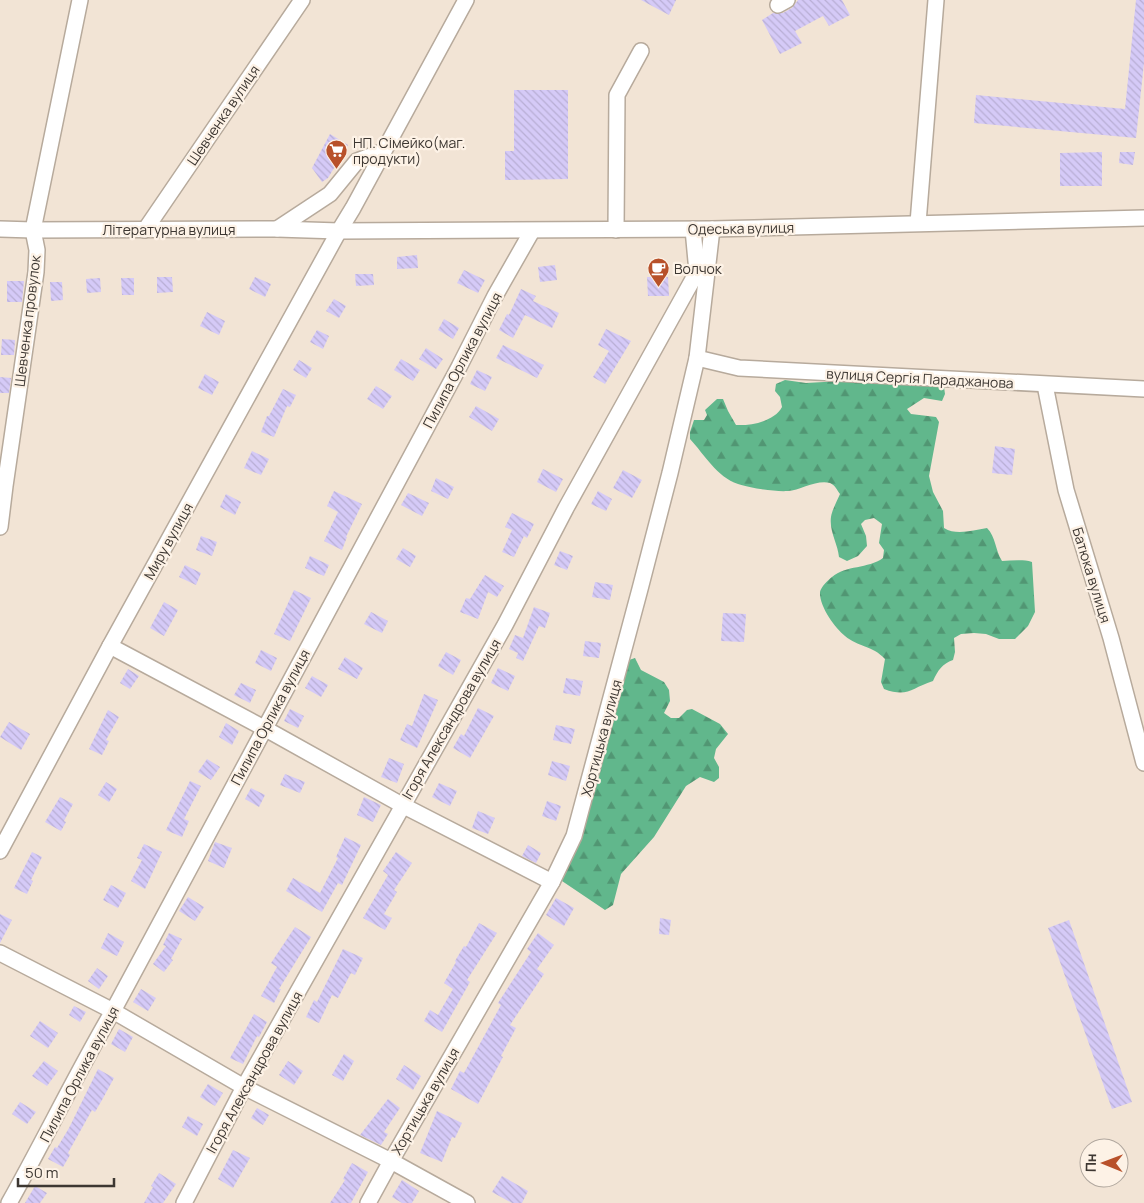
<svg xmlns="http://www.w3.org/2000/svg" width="1144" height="1203" viewBox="0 0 1144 1203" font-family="Manrope,sans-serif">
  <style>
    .forest { fill: url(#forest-firs) }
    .building { fill: url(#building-back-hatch) }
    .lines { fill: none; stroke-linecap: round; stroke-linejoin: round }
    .minor-casing { stroke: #b7aa9c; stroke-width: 18 }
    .minor { stroke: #fff; stroke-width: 15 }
    .labels { text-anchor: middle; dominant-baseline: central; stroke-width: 4.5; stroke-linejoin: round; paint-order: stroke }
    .street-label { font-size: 14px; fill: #3d3732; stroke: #fdf2e6 }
    .poi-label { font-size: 14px; fill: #3d3732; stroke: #fdf2e6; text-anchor: start }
  </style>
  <defs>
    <pattern id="forest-firs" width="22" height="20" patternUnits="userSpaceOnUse" patternTransform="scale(1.25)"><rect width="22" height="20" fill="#61b78c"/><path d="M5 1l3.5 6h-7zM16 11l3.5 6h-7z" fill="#519673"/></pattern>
    <pattern id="building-back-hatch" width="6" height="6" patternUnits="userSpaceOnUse" patternTransform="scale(1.25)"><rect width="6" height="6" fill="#d5caf7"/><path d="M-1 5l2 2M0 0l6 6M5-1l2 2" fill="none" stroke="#b8aed4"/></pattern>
  </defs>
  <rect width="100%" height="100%" fill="#f2e4d5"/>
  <g class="forest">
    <path d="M 785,380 L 806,383 L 860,380 L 939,385 L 944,387 L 945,394 L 942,401 L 924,398 L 907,409 L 911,414 L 936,417 L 939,422 L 929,476 L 933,492 L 943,511 L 944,528 C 957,536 973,530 987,528 C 996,537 995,550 1002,561 C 1012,561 1022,559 1032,562 L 1035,612 L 1028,626 L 1015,639 L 999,639 L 986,634 L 974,633 L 961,634 L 954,638 L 955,652 L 953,660 C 942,664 938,670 933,681 C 911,688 908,698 884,689 L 881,682 L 885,659 C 872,645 858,647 845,636 C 835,628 819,606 820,592 C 821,587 828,580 832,577 C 846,565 868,569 883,558 L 884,550 L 879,543 L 882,524 L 874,518 L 865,520 L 861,524 L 866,536 L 867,546 L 858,556 L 847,561 L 839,557 C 838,544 829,531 831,517 C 832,510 837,501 840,494 C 837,490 835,485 830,483 C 818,479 800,490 788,491 C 775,492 750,488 738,484 C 717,477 704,454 690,439 L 690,432 L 694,420 L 704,420 L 707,415 L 705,410 L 717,399 L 723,399 L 728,411 L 736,425 C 751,426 775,421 782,407 L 780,397 L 775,391 L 776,384 Z"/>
    <polygon points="635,658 641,670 664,682 669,690 670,701 664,713 671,718 679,718 687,710 692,709 720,724 728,734 716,749 714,758 719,767 719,778 714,782 700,777 686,786 654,837 621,874 613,905 605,910 562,881 560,874 623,669 629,660"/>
  </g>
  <g class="building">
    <polygon points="641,0 676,0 669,15"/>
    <polygon points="798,0 842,0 850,15 829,26 823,16 795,31 802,43 780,54 762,20 773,13 783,13 792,8"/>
    <polygon points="1136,0 1144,0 1144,63 1136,138 974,123 976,95 1125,109"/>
    <polygon points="514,90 568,90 568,179 505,180 505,151 514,151"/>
    <polygon points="330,134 348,145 328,178 322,182 312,168"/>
    <polygon points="1102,152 1102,186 1060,186 1060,153"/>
    <polygon points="1120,152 1135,152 1133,165 1119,163"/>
    <polygon points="417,255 418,268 397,269 397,257"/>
    <polygon points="555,265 557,280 540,282 538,267"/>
    <polygon points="464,270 485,280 478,293 457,283"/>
    <polygon points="355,274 373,274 374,285 356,286"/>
    <polygon points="157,277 172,277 173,292 157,293"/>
    <polygon points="255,277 271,284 265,297 249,289"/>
    <polygon points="647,277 668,277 669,296 648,296"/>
    <polygon points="100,278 101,292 87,293 86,279"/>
    <polygon points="121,278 134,278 134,295 122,295"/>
    <polygon points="7,281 24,281 22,302 7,302"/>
    <polygon points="50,282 62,282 63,300 51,301"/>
    <polygon points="521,289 536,296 533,301 559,313 552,328 525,315 513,338 499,330 507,314 509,315"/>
    <polygon points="334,299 346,306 339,318 326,311"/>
    <polygon points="207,312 225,321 219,335 200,326"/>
    <polygon points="444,319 459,328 453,339 438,330"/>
    <polygon points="606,329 631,341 605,384 593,377 609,351 598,345"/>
    <polygon points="317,330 329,336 323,349 310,342"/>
    <polygon points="2,339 15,340 14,355 1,355"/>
    <polygon points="503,345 544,365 537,378 496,358"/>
    <polygon points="426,348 443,359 436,369 419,359"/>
    <polygon points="401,359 420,370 413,381 394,370"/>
    <polygon points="299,360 312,368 306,378 293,370"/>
    <polygon points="477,370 492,377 485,391 470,384"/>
    <polygon points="205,374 219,382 212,395 198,388"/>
    <polygon points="0,377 11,378 9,393 0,393"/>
    <polygon points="376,386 392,396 383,409 367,399"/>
    <polygon points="283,389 296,395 290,407 287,406 274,437 261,432 267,416 269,416"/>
    <polygon points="476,406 499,419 492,431 469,417"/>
    <polygon points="995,446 1015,449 1012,475 992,473"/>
    <polygon points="252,451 269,459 261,475 244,468"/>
    <polygon points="543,469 563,479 556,492 537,482"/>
    <polygon points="623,470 642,480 632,498 613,488"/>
    <polygon points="436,478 454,487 448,499 431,491"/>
    <polygon points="334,491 362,504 346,537 347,537 342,550 324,541 338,512 327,506"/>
    <polygon points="598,491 612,499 606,511 591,504"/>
    <polygon points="408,493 429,503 422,516 401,505"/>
    <polygon points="226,494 241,502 235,515 220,507"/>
    <polygon points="512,513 534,524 527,538 524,536 514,557 502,552 512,530 505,527"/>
    <polygon points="201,536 217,542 212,556 196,550"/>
    <polygon points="403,548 416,556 410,567 396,559"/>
    <polygon points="560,551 573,556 567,570 554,565"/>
    <polygon points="310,556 329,565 324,576 305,568"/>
    <polygon points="185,565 201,573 196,585 179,577"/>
    <polygon points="485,575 504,586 497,597 488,592 478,619 460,612 466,598 470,599"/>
    <polygon points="595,582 613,585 610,600 592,597"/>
    <polygon points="294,590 311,598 290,641 274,634"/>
    <polygon points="164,602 178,610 164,636 150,628"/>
    <polygon points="534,607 550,613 545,628 539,626 523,661 516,658 518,653 509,649 515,635 523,638"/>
    <polygon points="371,612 388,621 382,633 364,624"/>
    <polygon points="723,613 746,614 744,642 721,641"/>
    <polygon points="585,641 601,643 599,658 583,656"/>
    <polygon points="261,650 277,658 271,671 255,663"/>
    <polygon points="446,652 461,660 453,675 438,666"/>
    <polygon points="345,657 363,668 357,679 338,669"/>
    <polygon points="498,668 515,676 508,691 491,683"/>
    <polygon points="128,669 139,676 130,689 120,683"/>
    <polygon points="312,676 328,685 321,697 305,688"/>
    <polygon points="566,678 583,681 580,696 563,693"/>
    <polygon points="241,683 256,690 250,703 234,695"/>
    <polygon points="424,694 438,700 417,748 400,740 407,724 412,726"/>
    <polygon points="478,708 494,716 470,758 453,748 461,734 464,736"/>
    <polygon points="290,709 304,716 298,728 284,721"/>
    <polygon points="108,710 119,717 106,740 109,741 102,755 89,749"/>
    <polygon points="9,722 30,734 21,750 0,737"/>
    <polygon points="226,723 239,731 232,745 219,737"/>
    <polygon points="556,725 575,729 571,744 553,740"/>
    <polygon points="389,758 404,764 397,783 381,777"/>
    <polygon points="207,759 220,767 211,780 198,772"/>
    <polygon points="552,761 570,766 566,781 548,775"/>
    <polygon points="285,774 305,782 300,793 280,785"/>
    <polygon points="190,781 201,786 184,819 189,821 182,837 166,830"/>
    <polygon points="106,782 117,789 109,802 98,795"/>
    <polygon points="439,783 457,791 450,806 432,797"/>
    <polygon points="251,788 265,795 259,807 245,799"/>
    <polygon points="60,797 73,804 64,821 66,822 61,831 45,822"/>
    <polygon points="364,797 381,805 373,822 357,815"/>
    <polygon points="547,801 561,806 556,821 542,816"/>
    <polygon points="478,811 495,818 488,834 472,828"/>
    <polygon points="345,837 361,845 342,885 338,883 322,912 286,891 293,878 320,893 338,858 336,857"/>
    <polygon points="215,842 232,848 224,868 208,861"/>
    <polygon points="144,844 162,852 145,889 131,881 142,860 137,858"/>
    <polygon points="528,845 541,853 536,863 522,856"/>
    <polygon points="32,852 42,857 31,880 33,881 27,894 14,888"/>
    <polygon points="396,852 412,863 394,890 397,892 384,914 392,918 385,930 363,918 388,875 383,871"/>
    <polygon points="111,885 126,893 118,908 103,900"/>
    <polygon points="188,897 204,907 195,921 179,911"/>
    <polygon points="556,898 574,908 564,926 546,915"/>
    <polygon points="0,914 12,920 0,943"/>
    <polygon points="660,918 671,920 669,935 659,934"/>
    <polygon points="1069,920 1132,1102 1112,1109 1048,928"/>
    <polygon points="479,923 497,933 467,980 470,982 442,1032 424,1021 430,1010 438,1015 453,989 444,983 456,962 455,961 464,946 466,947"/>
    <polygon points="295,927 311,937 279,989 281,989 274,1003 261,996 277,967 271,963"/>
    <polygon points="108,933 124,942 117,956 101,948"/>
    <polygon points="169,933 182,939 171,959 173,960 164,972 153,964 166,946 163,945"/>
    <polygon points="538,933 554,945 537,969 544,974 510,1025 516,1028 501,1056 503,1057 478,1104 451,1089 460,1071 464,1073 501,1005 498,1003 531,952 527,949"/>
    <polygon points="343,949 363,958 355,975 351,973 338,998 332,995 319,1023 306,1017 314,1000 317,1002"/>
    <polygon points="97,968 108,976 99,989 88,981"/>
    <polygon points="141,989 156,998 148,1011 133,1002"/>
    <polygon points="74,1006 86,1012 80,1022 69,1015"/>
    <polygon points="254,1014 267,1022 259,1037 257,1036 243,1064 230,1058"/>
    <polygon points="40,1021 58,1033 48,1048 30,1036"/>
    <polygon points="119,1029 133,1037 125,1052 111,1044"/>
    <polygon points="344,1054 354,1061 343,1081 332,1075"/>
    <polygon points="44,1061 58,1071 47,1086 32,1076"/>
    <polygon points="288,1061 303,1071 294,1085 279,1075"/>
    <polygon points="404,1065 421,1076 413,1090 396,1079"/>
    <polygon points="98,1069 114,1078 102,1100 95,1112 92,1110 68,1153 70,1155 63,1167 48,1159 55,1147 57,1148 69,1128"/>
    <polygon points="208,1084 223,1093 215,1106 200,1097"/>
    <polygon points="388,1099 400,1108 384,1132 388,1134 381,1145 360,1135"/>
    <polygon points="20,1102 36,1112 27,1124 12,1114"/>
    <polygon points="257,1108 269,1115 263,1125 251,1118"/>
    <polygon points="437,1111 462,1123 455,1138 452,1137 442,1162 420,1153"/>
    <polygon points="188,1116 203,1124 197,1136 182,1127"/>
    <polygon points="233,1150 250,1158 233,1188 218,1179"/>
    <polygon points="352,1163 368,1172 351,1203 330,1203 345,1180 343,1179"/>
    <polygon points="159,1173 176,1184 163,1203 144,1203 153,1187 151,1186"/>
    <polygon points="502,1176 528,1191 522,1203 512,1203 492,1192"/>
    <polygon points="402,1180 419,1191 412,1203 402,1203 392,1197"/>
    <polygon points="35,1186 47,1193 40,1203 25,1203"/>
  </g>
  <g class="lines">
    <defs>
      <g id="minor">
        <polyline points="778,5 787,0"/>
        <polyline points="918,223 936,0"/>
        <polyline points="0,229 33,230 277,229 339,231 712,229 1144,218"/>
        <polyline points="277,229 330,194 357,161 384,151"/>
        <polyline points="145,230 302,0"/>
        <polyline points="616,230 617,95 641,51"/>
        <polyline points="697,358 739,368 1144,389"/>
        <polyline points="1045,385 1066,490 1111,638 1144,763"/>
        <polyline points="0,527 5,486 36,272 37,250 33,230 80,0"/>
        <polyline points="110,646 264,728 402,805 552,882"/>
        <polyline points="0,851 110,646 339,231 353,208 466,0"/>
        <polyline points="0,953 113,1011 244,1087 391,1161 467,1203"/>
        <path d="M 9,1203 C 45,1139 76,1074 113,1011 L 459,367 L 495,296 L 532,231"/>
        <polyline points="184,1203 244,1087 505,625 566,508 697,272 693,229"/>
        <polyline points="368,1203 391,1161 552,882 574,836 640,589 670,473 697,358 712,229"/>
      </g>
    </defs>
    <use href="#minor" class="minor-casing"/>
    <use href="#minor" class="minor"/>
  </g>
  <defs>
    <symbol id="supermarket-pin" viewBox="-11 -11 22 30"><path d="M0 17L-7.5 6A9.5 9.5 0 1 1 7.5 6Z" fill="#b8512a" stroke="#fdf2e6"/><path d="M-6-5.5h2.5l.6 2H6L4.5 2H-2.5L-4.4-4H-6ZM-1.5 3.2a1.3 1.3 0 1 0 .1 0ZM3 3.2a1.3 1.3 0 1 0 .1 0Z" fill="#fff"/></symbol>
    <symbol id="cafe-pin" viewBox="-11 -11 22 30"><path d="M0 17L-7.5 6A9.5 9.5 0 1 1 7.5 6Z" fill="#b8512a" stroke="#fdf2e6"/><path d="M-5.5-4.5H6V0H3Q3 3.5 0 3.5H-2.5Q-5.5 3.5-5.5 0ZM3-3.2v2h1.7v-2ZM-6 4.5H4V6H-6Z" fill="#fff"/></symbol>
  </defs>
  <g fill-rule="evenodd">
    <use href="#supermarket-pin" x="324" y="138" width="25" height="34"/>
    <use href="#cafe-pin" x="646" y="256" width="25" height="34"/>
  </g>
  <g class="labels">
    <g class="street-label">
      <text transform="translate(223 115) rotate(-56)">Шевченка вулиця</text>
      <text transform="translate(741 228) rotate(-1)">Одеська вулиця</text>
      <text x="169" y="229">Літературна вулиця</text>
      <text transform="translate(27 321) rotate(-83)">Шевченка провулок</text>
      <text transform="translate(462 360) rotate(-62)">Пилипа Орлика вулиця</text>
      <text transform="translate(920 378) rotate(3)">вулиця Сергія Параджанова</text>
      <text transform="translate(168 541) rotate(-61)">Миру вулиця</text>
      <text transform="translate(1092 575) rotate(73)">Батюка вулиця</text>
      <text transform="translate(270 717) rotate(-62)">Пилипа Орлика вулиця</text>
      <text transform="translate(451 719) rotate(-60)">Ігоря Александрова вулиця</text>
      <text transform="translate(601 738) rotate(-75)">Хортицька вулиця</text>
      <text transform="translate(254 1072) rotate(-61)">Ігоря Александрова вулиця</text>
      <text transform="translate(79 1074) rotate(-62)">Пилипа Орлика вулиця</text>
      <text transform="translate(425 1101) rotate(-60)">Хортицька вулиця</text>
    </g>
    <g class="poi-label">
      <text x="353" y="142">НП. Сімейко(маг.<tspan x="353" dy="16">продукти)</tspan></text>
      <text x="674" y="268">Волчок</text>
    </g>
  </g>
  <g transform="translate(1104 1163) rotate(271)"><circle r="24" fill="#fdf2e6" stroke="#b0a79e"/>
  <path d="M0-4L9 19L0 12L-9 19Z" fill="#b8512a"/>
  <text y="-8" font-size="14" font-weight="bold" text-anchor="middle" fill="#3d3732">Пн</text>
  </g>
  <path d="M18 1178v8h96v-8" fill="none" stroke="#3d3732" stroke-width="2.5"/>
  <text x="25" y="1178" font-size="15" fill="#3d3732" stroke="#fdf2e6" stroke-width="4" paint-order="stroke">50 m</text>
</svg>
